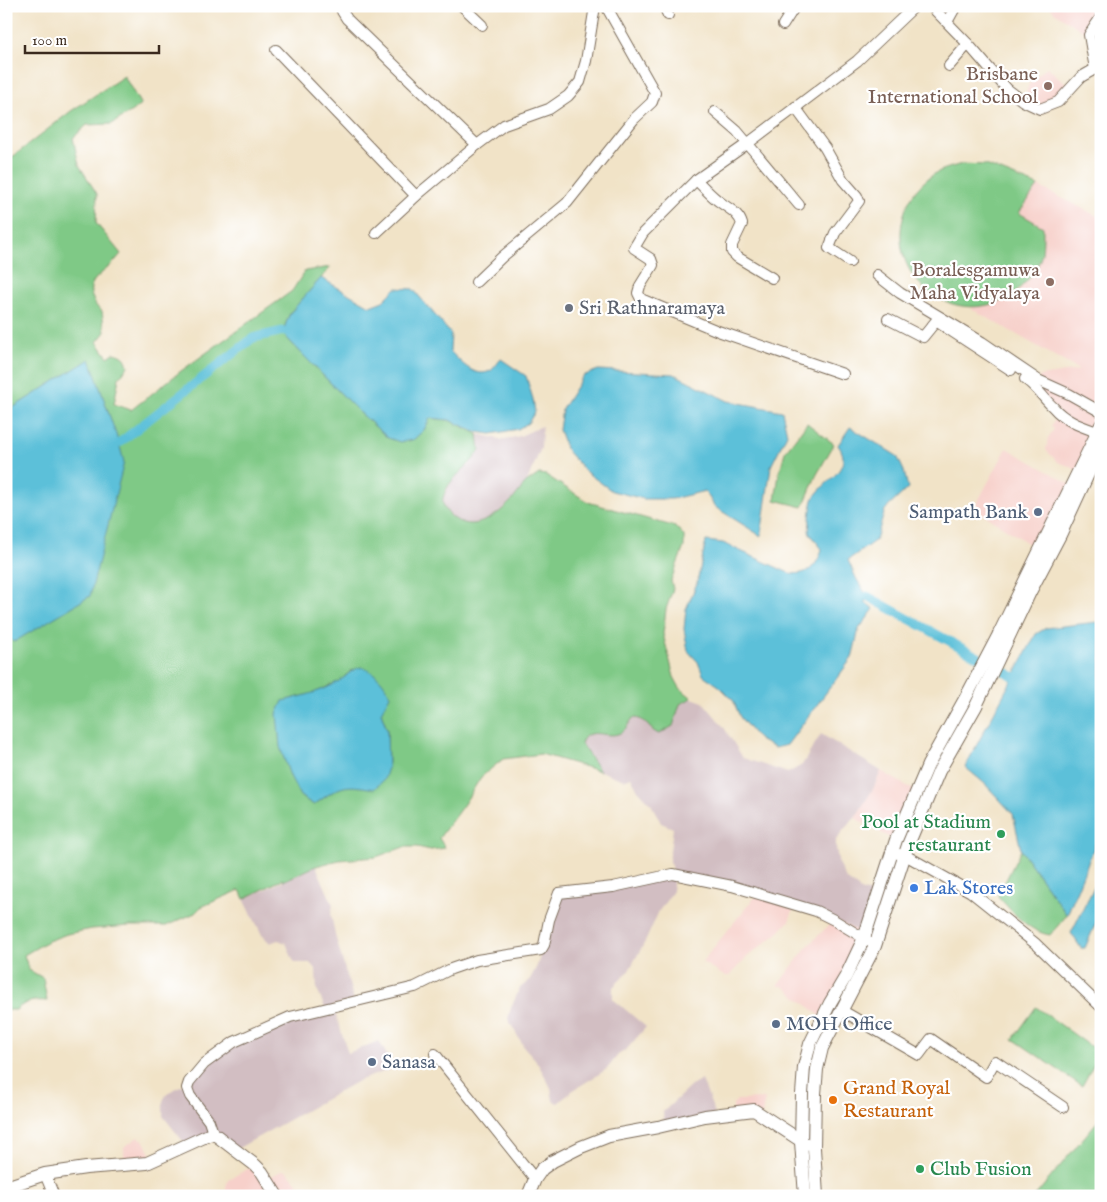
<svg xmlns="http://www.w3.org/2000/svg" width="1107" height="1202" viewBox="0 0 1107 1202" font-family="'IM FELL English',serif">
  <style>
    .built { fill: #f7d0ca }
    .industrial { fill: #d2bec2 }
    .green { fill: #7fc986; stroke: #5d7a52; fill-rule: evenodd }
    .water { fill: #5bc0d9; stroke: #4b757c }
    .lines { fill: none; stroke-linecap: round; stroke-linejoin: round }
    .canal { stroke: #5bc0d9; stroke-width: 9 }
    .minor-casing { stroke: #7b6b59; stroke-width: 12 }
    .major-casing { stroke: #7b6b59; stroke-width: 14 }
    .minor { stroke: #fff; stroke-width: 10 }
    .major { stroke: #fff; stroke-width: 12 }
    .education-dot { fill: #8d6e63; stroke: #fff; stroke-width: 2 }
    .worship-dot { fill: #6b7280; stroke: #fff; stroke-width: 2 }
    .service-dot { fill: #5c6f8a; stroke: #fff; stroke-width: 2 }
    .leisure-dot { fill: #2e9e5b; stroke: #fff; stroke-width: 2 }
    .shop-dot { fill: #3f7fe0; stroke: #fff; stroke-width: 2 }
    .food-dot { fill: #e8710a; stroke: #fff; stroke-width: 2 }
    .labels { text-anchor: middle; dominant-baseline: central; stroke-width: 4.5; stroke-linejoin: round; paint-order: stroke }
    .education-label { font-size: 20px; fill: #785e54; stroke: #fff; text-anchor: end }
    .worship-label { font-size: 20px; fill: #5b616d; stroke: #fff; text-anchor: start }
    .service-label { font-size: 20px; fill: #4e5e75; stroke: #fff; text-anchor: start }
    .leisure-label { font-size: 20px; fill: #27864d; stroke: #fff; text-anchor: end }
    .shop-label { font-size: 20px; fill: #366cbe; stroke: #fff; text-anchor: start }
    .food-label { font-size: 20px; fill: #c56008; stroke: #fff; text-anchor: start }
  </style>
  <rect width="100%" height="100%" fill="#fff"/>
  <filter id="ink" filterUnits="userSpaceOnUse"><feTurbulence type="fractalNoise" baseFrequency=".02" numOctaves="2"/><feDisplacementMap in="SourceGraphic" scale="10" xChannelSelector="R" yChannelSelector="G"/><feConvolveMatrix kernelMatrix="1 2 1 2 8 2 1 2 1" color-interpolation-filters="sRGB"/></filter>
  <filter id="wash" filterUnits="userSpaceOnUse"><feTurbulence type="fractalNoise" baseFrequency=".0096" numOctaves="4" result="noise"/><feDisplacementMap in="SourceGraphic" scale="20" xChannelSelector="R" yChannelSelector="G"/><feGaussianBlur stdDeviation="1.12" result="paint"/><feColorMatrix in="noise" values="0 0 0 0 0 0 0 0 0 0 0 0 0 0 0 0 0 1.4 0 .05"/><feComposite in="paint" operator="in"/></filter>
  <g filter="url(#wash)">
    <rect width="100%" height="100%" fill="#f1e3c7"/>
    <g class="built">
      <polygon points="1050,6 1091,6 1101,14 1089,35 1054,12"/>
      <polygon points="1047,67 1071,88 1049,107 1023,101 1029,84"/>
      <polygon points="1038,186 1101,218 1101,437 1086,476 1069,466 1058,462 1046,450 1048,438 1054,429 1051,426 1059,413 1034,385 1040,376 1079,370 970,308 994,304 1015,294 1032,276 1019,213"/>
      <polygon points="1007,448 1079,489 1049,557 974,508"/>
      <polygon points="881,771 924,796 906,847 855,818 873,789"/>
      <polygon points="757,894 795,905 789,921 779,932 747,957 729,976 724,976 702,962"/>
      <polygon points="834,920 874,939 828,1022 783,986 777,986 807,947"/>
      <polygon points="765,1099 762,1115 733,1112 733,1104 737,1100"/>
      <polygon points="138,1137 144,1141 153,1160 124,1164 124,1147"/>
      <polygon points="255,1165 272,1176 283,1170 288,1172 308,1196 226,1196 226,1184 229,1179"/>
    </g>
    <g class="industrial">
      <polygon points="542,426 541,448 526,484 513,500 488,521 471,525 456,521 444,509 443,499 447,489 456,475 469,465 480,450 478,434 503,440 520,436"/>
      <polygon points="692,698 703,702 723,726 743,758 788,773 802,765 821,734 881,771 873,789 855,818 845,828 836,840 836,848 839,865 846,879 862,891 890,897 874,939 816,911 673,874 673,891 659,911 646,940 628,972 613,987 613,999 646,1027 626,1050 618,1055 607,1069 572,1091 558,1103 553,1101 551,1088 546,1078 535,1059 524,1047 508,1019 511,1008 520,988 529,981 537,966 559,893 673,874 669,859 673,828 661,823 651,804 638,790 631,777 624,780 600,771 581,744 582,739 590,733 614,735 626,728 633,718 636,717 641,719 659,733 673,726 680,703"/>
      <polygon points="316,866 333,905 331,914 335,935 354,1001 333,1006 348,1053 379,1041 394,1068 358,1081 235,1150 213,1133 186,1145 163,1116 163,1101 166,1095 174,1089 189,1082 234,1042 325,1008 317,990 316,970 310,963 296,963 293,960 286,943 278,940 270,943 262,935 244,899"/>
      <polygon points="702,1080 715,1114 664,1126 663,1112 691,1086"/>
    </g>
    <g class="green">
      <path d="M 124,76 L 141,105 L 112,124 L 87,125 L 73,138 L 79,165 L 97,194 L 96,223 L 121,254 C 117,258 114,263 110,266 C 100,275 85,283 93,299 C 95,304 97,308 102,311 L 105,332 L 97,342 L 108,357 L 114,353 C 123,355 126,357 128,366 L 119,378 L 114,404 L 131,410 L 181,371 L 292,291 L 305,271 L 331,267 L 290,313 L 283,331 L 287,338 L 308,360 L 356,409 L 388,438 L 424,430 L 430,418 L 449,420 L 478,434 L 480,450 C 470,468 448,477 443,498 C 442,505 445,510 450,515 C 471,536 498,516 514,498 C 518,493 522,487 526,483 C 530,480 535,477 539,474 L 546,475 L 588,502 L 676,527 L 684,536 L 684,547 L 671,580 L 673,589 L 666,609 L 663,634 L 674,677 L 680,688 L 692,698 L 680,704 L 673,726 L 659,734 C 648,730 646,717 633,718 C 629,723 626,730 620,733 C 607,740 587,724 581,744 L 600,771 L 541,754 L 503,759 L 481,777 L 464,804 L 439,838 L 445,848 L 431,850 L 417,847 L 404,847 L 376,857 L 339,860 L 316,866 L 283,881 L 283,879 L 244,899 L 240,890 L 201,907 L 195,913 L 166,926 L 129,926 L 92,929 L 67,934 L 48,941 L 24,955 L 29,970 L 43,978 L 47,1001 C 35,1000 25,1001 16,1010 L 6,1010 L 6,636 L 14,642 L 90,360 L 6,412 L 6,162 L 71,111 ZM 352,670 L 381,712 L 387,730 L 388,768 L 356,785 L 348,785 L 337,788 L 314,805 L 300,796 L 283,701 L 312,694 L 340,681 Z"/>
      <path d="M 962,164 L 986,165 L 1038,186 L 1019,213 L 1043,227 C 1043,235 1043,245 1042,253 C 1040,264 1032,275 1025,283 C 972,339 883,288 904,214 C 909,196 923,179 940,171 C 947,168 955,166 962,164 Z"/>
      <polygon points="807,423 834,444 816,476 803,507 775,500 779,474 785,452"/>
      <path d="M 1021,850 L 1067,915 L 1050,935 C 1029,932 1012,912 998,896 Z"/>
      <polygon points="1036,1007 1100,1053 1082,1086 1013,1039"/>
      <polygon points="1101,1117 1101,1196 1035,1196"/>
    </g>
    <g class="water">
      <path d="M 321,278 L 370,306 L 383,301 L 396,288 L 413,289 L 451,334 L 450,351 C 459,360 474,379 490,371 C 494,369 498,362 501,359 L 526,376 L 533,399 L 535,412 L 528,423 L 518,429 L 491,434 L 477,432 L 449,420 L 430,418 L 424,430 L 413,440 L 400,442 L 388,438 L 356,409 L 308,360 L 287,338 L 283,331 L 290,313 Z"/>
      <polygon points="90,359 119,443 124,462 90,596 14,642 6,636 6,412"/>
      <polygon points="598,370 674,374 728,401 782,411 787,434 771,466 761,536 715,507 705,491 672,499 644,499 612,491 586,472 567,451 559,430 562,409 583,376"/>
      <path d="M 850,427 L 897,456 L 904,471 L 908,488 L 885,510 L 876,540 L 848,560 L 856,578 L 867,596 L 865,602 L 874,609 L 859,629 L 852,658 L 787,745 L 775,748 L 759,740 L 740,717 L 733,700 L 719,686 L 703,675 L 698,662 L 688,651 L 684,629 L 686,609 L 697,583 L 706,541 L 723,543 L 789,573 C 807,576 817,567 822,549 L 809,532 C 810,522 810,509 813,500 C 821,481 856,470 838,445 Z"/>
      <polygon points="1097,622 1101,624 1101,772 1099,778 1101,830 1067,915 1021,850 1013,814 984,783 965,767 1036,634 1046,628"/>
      <path d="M 362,667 C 377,674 384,681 390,696 L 381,712 L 387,730 L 388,768 L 384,780 L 374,789 C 342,783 340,786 314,805 L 300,796 L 290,776 L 280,747 L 277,714 L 283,701 C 302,696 322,692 339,681 C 349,675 349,670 362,667 Z"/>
      <polygon points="1098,879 1101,881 1101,911 1085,948 1081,948 1071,933"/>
    </g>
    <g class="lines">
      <g class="canal">
        <polyline points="119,443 253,338 283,331"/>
        <polyline points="867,596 1013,676"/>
      </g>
    </g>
  </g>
  <g filter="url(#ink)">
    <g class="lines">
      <defs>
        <g id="minor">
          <polyline points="343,6 342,11 347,19 477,145 416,196 376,233"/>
          <polyline points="462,6 482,25"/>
          <polyline points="664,6 668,15"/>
          <polyline points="931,6 968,44 1007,89 1023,101 1040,109 1058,102 1081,77 1095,69 1101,72"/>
          <polyline points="947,22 956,6"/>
          <polyline points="783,25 795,6"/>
          <polyline points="276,50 416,196"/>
          <polyline points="949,66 968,44"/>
          <polyline points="1095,69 1089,35 1101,17"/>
          <polyline points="795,107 825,148 843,180 857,196 859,201 835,233 829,248 850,262"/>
          <polyline points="715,112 737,131 799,205"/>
          <polyline points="477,145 504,125 549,109 568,96 580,82 586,61 595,6"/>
          <path d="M 696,180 C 704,187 711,196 720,202 C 729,209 739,213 742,224 L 732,245 L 732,252 L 737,257 L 772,278"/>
          <polyline points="877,275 900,293 982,342 1038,380 1069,394 1101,412"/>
          <polyline points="476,282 502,257 567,203 634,119 652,102 655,93 606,6"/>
          <polyline points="888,319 923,337 936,321 1011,370"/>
          <polyline points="843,374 718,331 641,299 638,293 640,286 653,265 651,259 634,248 643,233 696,180 747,144 857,61 915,6"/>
          <path d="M 1025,379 C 1037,387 1043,398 1053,407 C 1065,421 1080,426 1097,432"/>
          <polyline points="898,854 905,855 971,892 1036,944 1101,1007"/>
          <polyline points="841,1010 919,1055 931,1039 986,1077 995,1061 1063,1107"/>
          <polyline points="435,1054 535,1179"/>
          <polyline points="213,1133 209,1121 190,1096 187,1088 189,1082 204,1064 234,1042 290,1017 415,987 451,969 477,960 541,950 544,945 549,920 559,893 613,887 673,874 732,886 816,911 834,920 870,942"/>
          <polyline points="45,1174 54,1196"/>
        </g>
        <g id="major">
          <polyline points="6,1187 45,1174 86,1168 147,1163 213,1133 255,1165 262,1172 277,1196"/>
          <polyline points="528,1196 535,1179 542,1169 553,1161 581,1147 609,1136 658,1127 705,1116 754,1110 806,1144"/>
          <polyline points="805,1196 801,1142 802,1094 804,1067 810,1044 830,1003 846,976 864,938 896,840 928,765 965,699 998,636 1101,425"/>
          <polyline points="817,1196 814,1148 815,1094 817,1069 822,1048 875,946 908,845 939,771 976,706 1030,592 1060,535 1101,446"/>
        </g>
      </defs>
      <use href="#minor" class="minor-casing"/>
      <use href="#major" class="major-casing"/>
      <use href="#minor" class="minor"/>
      <use href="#major" class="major"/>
    </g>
  </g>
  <g class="education-dot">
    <circle cx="1048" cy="86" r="5"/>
    <circle cx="1050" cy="282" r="5"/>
  </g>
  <circle class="worship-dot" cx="569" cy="308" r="5"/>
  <g class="service-dot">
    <circle cx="1038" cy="512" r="5"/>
    <circle cx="776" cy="1024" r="5"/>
    <circle cx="372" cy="1062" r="5"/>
  </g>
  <g class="leisure-dot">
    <circle cx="1001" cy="834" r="5"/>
    <circle cx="920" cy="1169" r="5"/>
  </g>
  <circle class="shop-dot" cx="914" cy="888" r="5"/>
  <circle class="food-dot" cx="833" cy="1100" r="5"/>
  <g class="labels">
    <g class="education-label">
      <text x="1038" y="74">Brisbane<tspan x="1038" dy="23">International School</tspan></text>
      <text x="1040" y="270">Boralesgamuwa<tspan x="1040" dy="23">Maha Vidyalaya</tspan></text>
    </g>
    <g class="worship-label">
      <text x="579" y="308">Sri Rathnaramaya</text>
    </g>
    <g class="service-label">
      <text x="1028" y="512" text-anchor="end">Sampath Bank</text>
      <text x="786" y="1024">MOH Office</text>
      <text x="382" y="1062">Sanasa</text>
    </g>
    <g class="leisure-label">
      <text x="991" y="822">Pool at Stadium<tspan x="991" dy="23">restaurant</tspan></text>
      <text x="930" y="1169" text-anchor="start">Club Fusion</text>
    </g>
    <g class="shop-label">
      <text x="924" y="888">Lak Stores</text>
    </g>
    <g class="food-label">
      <text x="843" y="1088">Grand Royal<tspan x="843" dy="23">Restaurant</tspan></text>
    </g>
  </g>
  <rect width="1107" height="1202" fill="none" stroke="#fff" stroke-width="25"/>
  <path d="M25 45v8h134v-8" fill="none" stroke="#3b2a1e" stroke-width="2.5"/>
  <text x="32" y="45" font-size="15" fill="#3b2a1e" stroke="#ffffff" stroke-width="4" paint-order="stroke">100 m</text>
</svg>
